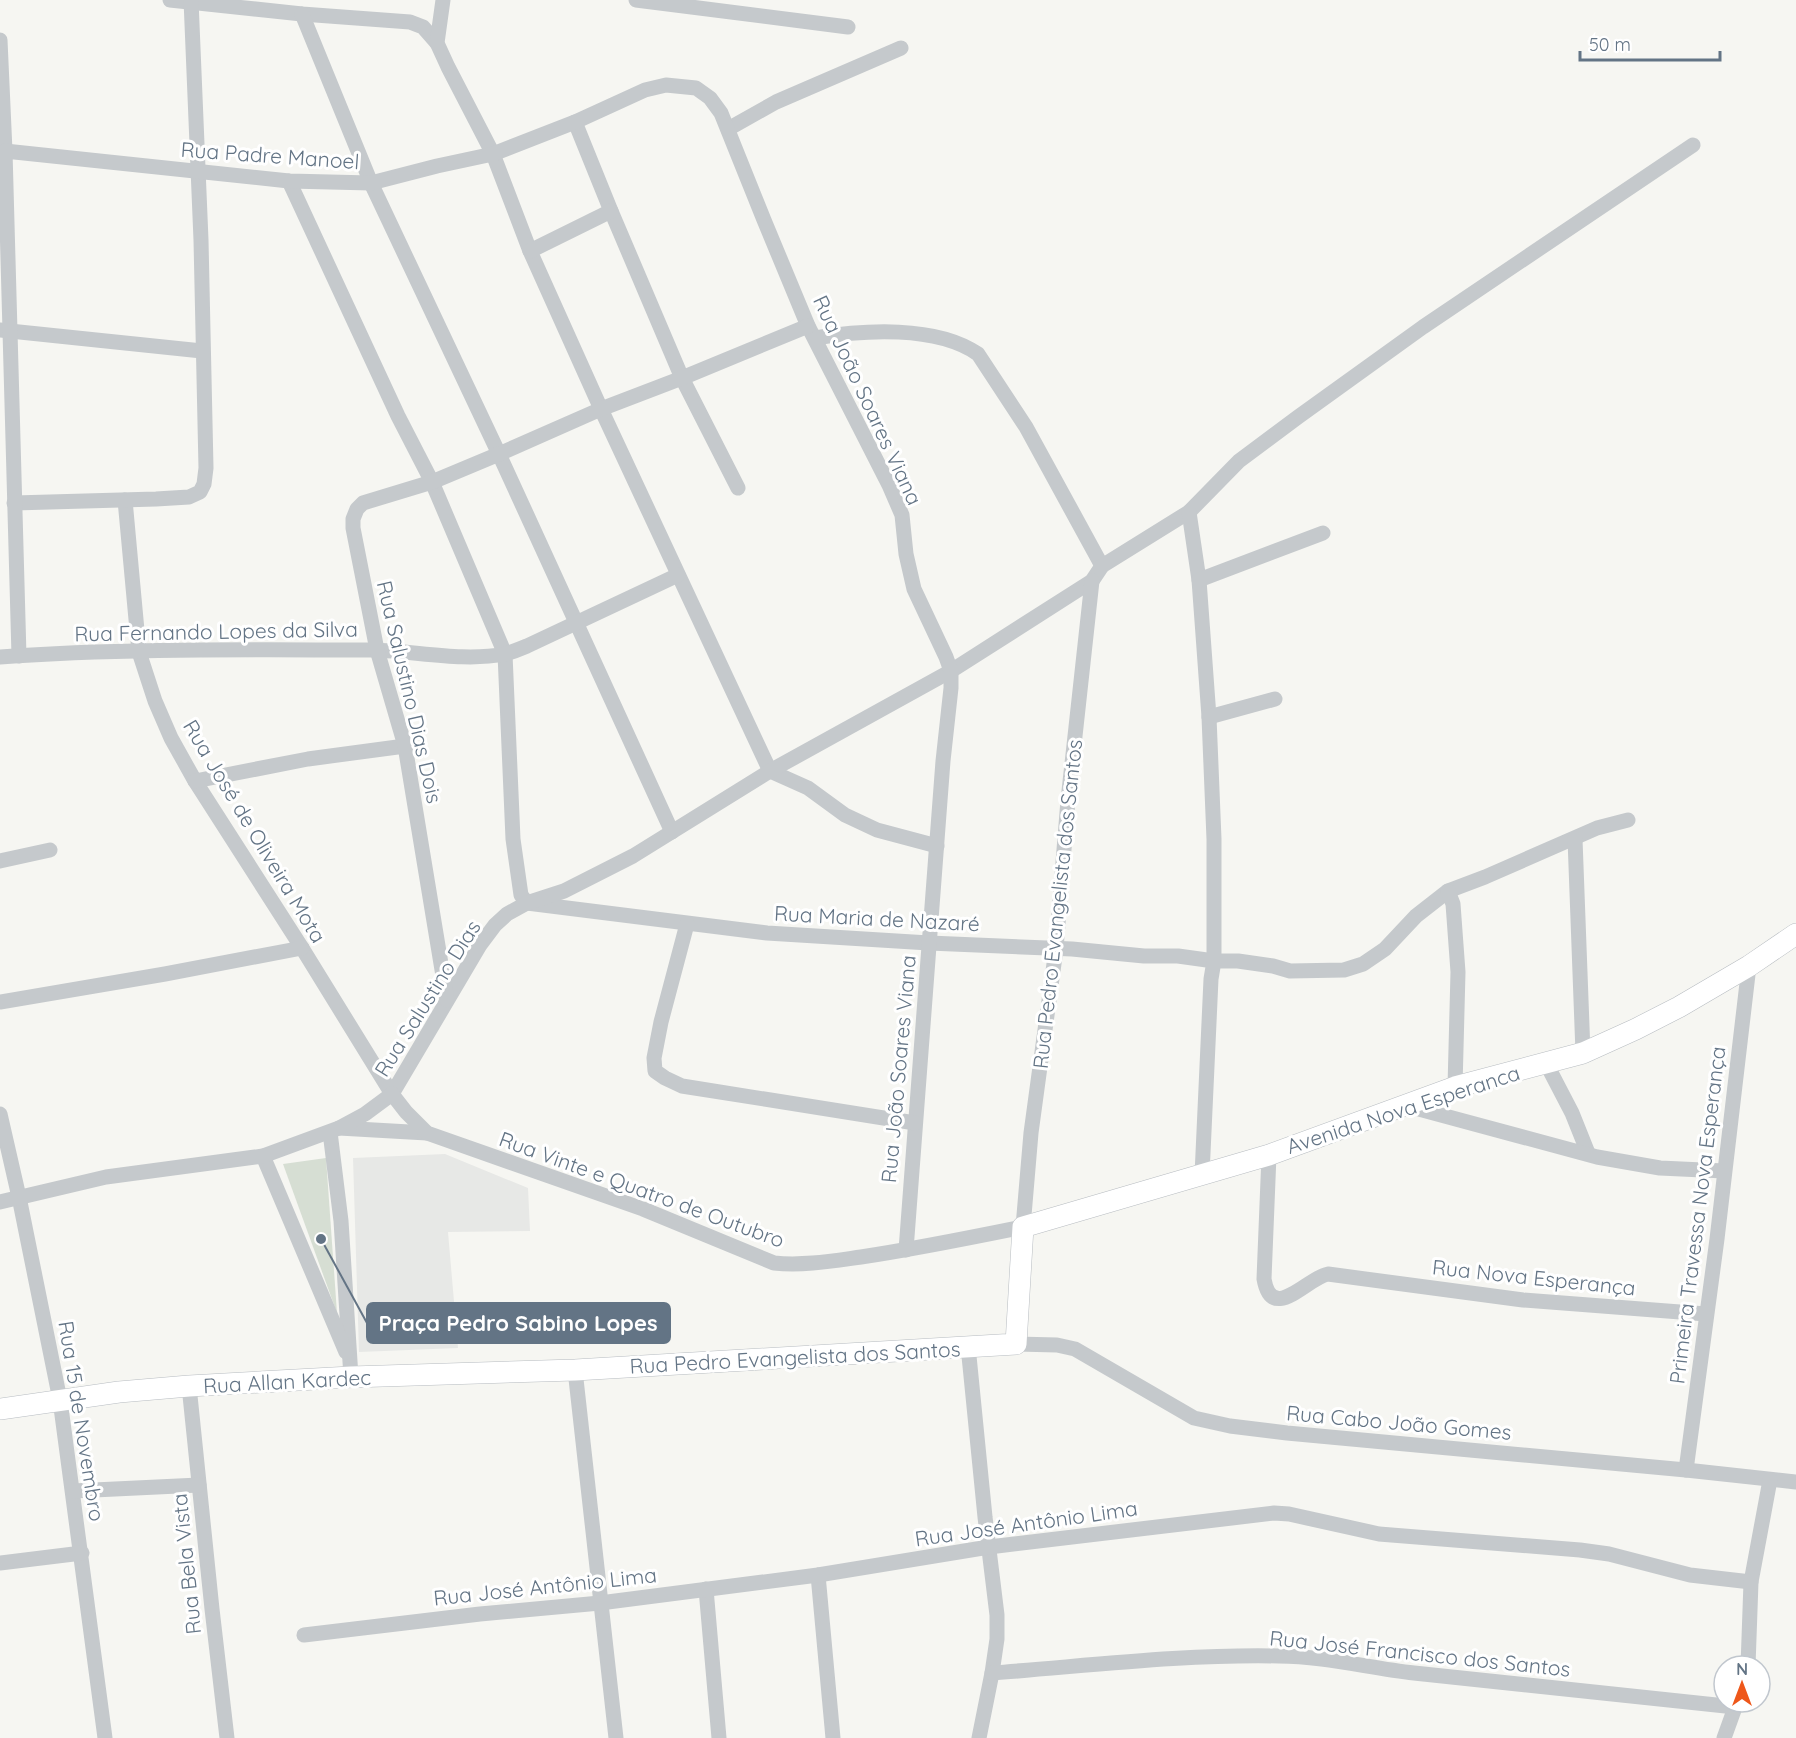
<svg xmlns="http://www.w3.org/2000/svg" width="1796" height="1738" viewBox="0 0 1796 1738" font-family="Quicksand,sans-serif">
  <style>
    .built { fill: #e7e8e6 }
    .green { fill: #d6ded3 }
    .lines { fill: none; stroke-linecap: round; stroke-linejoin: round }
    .secondary-casing { stroke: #b7bcc1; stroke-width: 22 }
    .minor { stroke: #c5c9cc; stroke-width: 15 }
    .secondary { stroke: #fff; stroke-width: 21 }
    .labels { text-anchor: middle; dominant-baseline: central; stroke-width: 6; stroke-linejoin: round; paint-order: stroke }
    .street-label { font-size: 21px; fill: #637485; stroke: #fff }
    .leader { fill: none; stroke: #637485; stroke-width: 2 }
    .callout-dot { fill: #637485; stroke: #fff; stroke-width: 2 }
    .callout { fill: #637485; stroke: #637485; stroke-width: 2 }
    .callout-label { font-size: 22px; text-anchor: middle; font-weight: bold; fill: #fff }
  </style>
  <rect width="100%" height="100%" fill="#f6f6f2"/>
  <polygon class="built" points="445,1154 528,1188 530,1231 448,1232 458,1348 359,1352 353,1158"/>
  <polygon class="green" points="326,1158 337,1313 283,1164"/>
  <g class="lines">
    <defs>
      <polyline id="secondary" points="0,1409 119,1392 189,1386 351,1377 575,1370 1016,1344 1023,1227 1269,1155 1455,1087 1583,1053 1636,1029 1679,1007 1749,966 1796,934"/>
    </defs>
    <use href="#secondary" class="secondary-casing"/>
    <g class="minor">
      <polyline points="170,0 302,14 410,22 423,27 437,43"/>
      <polyline points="443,0 437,43 448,67 493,154 530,251 601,409 770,771 808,788 845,815 877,830 937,846"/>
      <polyline points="636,0 848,27"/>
      <polyline points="302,14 371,183 499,454 672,832"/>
      <polyline points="0,40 5,151 0,150"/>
      <polyline points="575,122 611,211 682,378 738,488"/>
      <polyline points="728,129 776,102 901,48"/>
      <polyline points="289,181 398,416 432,482 505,654 513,839 521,895 527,903 767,933 929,943 1072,949 1144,956 1178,956 1214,961 1238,961 1273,966 1290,971 1344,970 1363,964 1385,949 1416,916 1448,891 1485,877 1597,828 1628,820"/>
      <polyline points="530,251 611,211"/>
      <polyline points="0,330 202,351"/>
      <path d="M 815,338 C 863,330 936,325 978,354 L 1026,427 L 1102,566"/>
      <polyline points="125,500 139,652 155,701 171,738 195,781 302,948 392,1094 480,945 495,925 507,914 527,903 564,891 633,856 770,771 951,671 1092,581 1102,566 1189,512 1239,461 1298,417 1423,327 1693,145"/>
      <polyline points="14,503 156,499 189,497 200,492 204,484 206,468 201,240 191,0"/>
      <polyline points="1189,512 1199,580 1209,717 1214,839 1214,961 1211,979 1202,1175"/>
      <polyline points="1199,580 1323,533"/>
      <polyline points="19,656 5,151 289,181 371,183 437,166 493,154 575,122 645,90 666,85 696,88 710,98 721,113 764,220 808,326 889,485 902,515 906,554 914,589 946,657 951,671 951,688 943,761 906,1250"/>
      <path d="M 0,657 C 124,648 249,650 373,650 C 417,651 462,662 505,654 C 512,652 520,649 527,646 L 678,575"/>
      <polyline points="1209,717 1275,699"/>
      <polyline points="195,781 308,759 405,746"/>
      <polyline points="1575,839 1583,1053"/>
      <polyline points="0,861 50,850"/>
      <polyline points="1448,891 1453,904 1458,972 1455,1087"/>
      <polyline points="687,924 661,1022 654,1058 655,1071 665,1078 682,1086 915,1123"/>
      <polyline points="447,1000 405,746 377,650 353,528 353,519 357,509 363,503 432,482 499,454 601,409 682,378 808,326"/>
      <polyline points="0,1002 165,974 302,948"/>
      <polyline points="1546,1063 1572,1113 1588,1153"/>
      <polyline points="1404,1105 1597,1157 1660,1168 1724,1171"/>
      <polyline points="0,1114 19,1197 60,1400 105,1738"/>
      <polyline points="339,1128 427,1133"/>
      <polyline points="330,1132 341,1221 351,1377"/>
      <path d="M 1269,1155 L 1264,1279 C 1272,1324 1307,1278 1328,1274 L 1523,1300 L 1706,1314"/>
      <polyline points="263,1156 346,1352"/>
      <path d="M 0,1202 L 106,1177 L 263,1156 L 339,1128 L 365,1114 L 392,1094 L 406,1112 L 427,1133 L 643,1209 L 774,1263 C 803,1266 832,1261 861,1257 C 915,1249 969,1238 1023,1227 L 1031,1133 L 1056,949 L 1068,800 L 1092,581"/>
      <polyline points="1016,1344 1057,1345 1075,1349 1194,1418 1230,1426 1287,1433 1686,1470 1796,1482"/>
      <polyline points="968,1346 985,1517 997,1615 997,1639 992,1673 979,1738"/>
      <polyline points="575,1370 616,1738"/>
      <polyline points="189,1386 212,1609 227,1738"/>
      <polyline points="1686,1470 1717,1239 1749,966"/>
      <polyline points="73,1491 199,1485"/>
      <polyline points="0,1563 82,1553"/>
      <polyline points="818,1575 833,1738"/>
      <polyline points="706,1589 719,1738"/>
      <polyline points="304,1635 480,1614 600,1603 818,1575 989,1547 1274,1513 1289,1514 1379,1534 1580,1550 1609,1554 1690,1575 1751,1582"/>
      <polyline points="1748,1666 1751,1582 1770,1480"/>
      <path d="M 992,1673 C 1087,1666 1184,1654 1279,1656 C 1324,1656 1369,1668 1414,1673 C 1521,1685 1628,1696 1735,1707"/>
      <polyline points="1724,1738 1737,1702"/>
    </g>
    <use href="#secondary" class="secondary"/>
  </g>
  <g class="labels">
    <g class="street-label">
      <text transform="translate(270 155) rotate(4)">Rua Padre Manoel</text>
      <text transform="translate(868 400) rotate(65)">Rua João Soares Viana</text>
      <text transform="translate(216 631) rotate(-1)">Rua Fernando Lopes da Silva</text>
      <text transform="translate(410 692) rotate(77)">Rua Salustino Dias Dois</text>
      <text transform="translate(255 831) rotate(59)">Rua José de Oliveira Mota</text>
      <text transform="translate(1057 904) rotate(-84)">Rua Pedro Evangelista dos Santos</text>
      <text transform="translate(877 918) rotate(3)">Rua Maria de Nazaré</text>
      <text transform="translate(427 998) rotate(-58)">Rua Salustino Dias</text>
      <text transform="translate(898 1069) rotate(-85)">Rua João Soares Viana</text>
      <text transform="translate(1403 1109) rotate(-18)">Avenida Nova Esperanca</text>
      <text transform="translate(642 1189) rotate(20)">Rua Vinte e Quatro de Outubro</text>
      <text transform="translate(1697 1215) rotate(-83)">Primeira Travessa Nova Esperança</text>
      <text transform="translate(1534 1277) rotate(6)">Rua Nova Esperança</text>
      <text transform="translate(795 1357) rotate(-3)">Rua Pedro Evangelista dos Santos</text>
      <text transform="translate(287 1381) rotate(-3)">Rua Allan Kardec</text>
      <text transform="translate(82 1421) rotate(81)">Rua 15 de Novembro</text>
      <text transform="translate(1399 1422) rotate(5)">Rua Cabo João Gomes</text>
      <text transform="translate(1026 1523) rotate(-8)">Rua José Antônio Lima</text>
      <text transform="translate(186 1564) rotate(-96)">Rua Bela Vista</text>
      <text transform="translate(545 1586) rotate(-6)">Rua José Antônio Lima</text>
      <text transform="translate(1420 1653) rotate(6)">Rua José Francisco dos Santos</text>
    </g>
  </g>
  <path class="leader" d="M321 1239L367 1323"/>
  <circle class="callout-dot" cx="321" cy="1239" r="6"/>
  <rect class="callout" x="367" y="1303" width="303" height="40" rx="6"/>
  <g class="callout-label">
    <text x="518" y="1331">Praça Pedro Sabino Lopes</text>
  </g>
  <g transform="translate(1742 1684)"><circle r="28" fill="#ffffff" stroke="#c1c7ce" stroke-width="1.5"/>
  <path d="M0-4.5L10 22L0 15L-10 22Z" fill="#ee571a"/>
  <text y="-9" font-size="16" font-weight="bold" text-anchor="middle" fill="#637485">N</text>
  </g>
  <path d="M1580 51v9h140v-9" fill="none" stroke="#637485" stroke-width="3"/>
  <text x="1589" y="51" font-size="18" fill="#637485" stroke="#ffffff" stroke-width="4.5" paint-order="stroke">50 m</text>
</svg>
